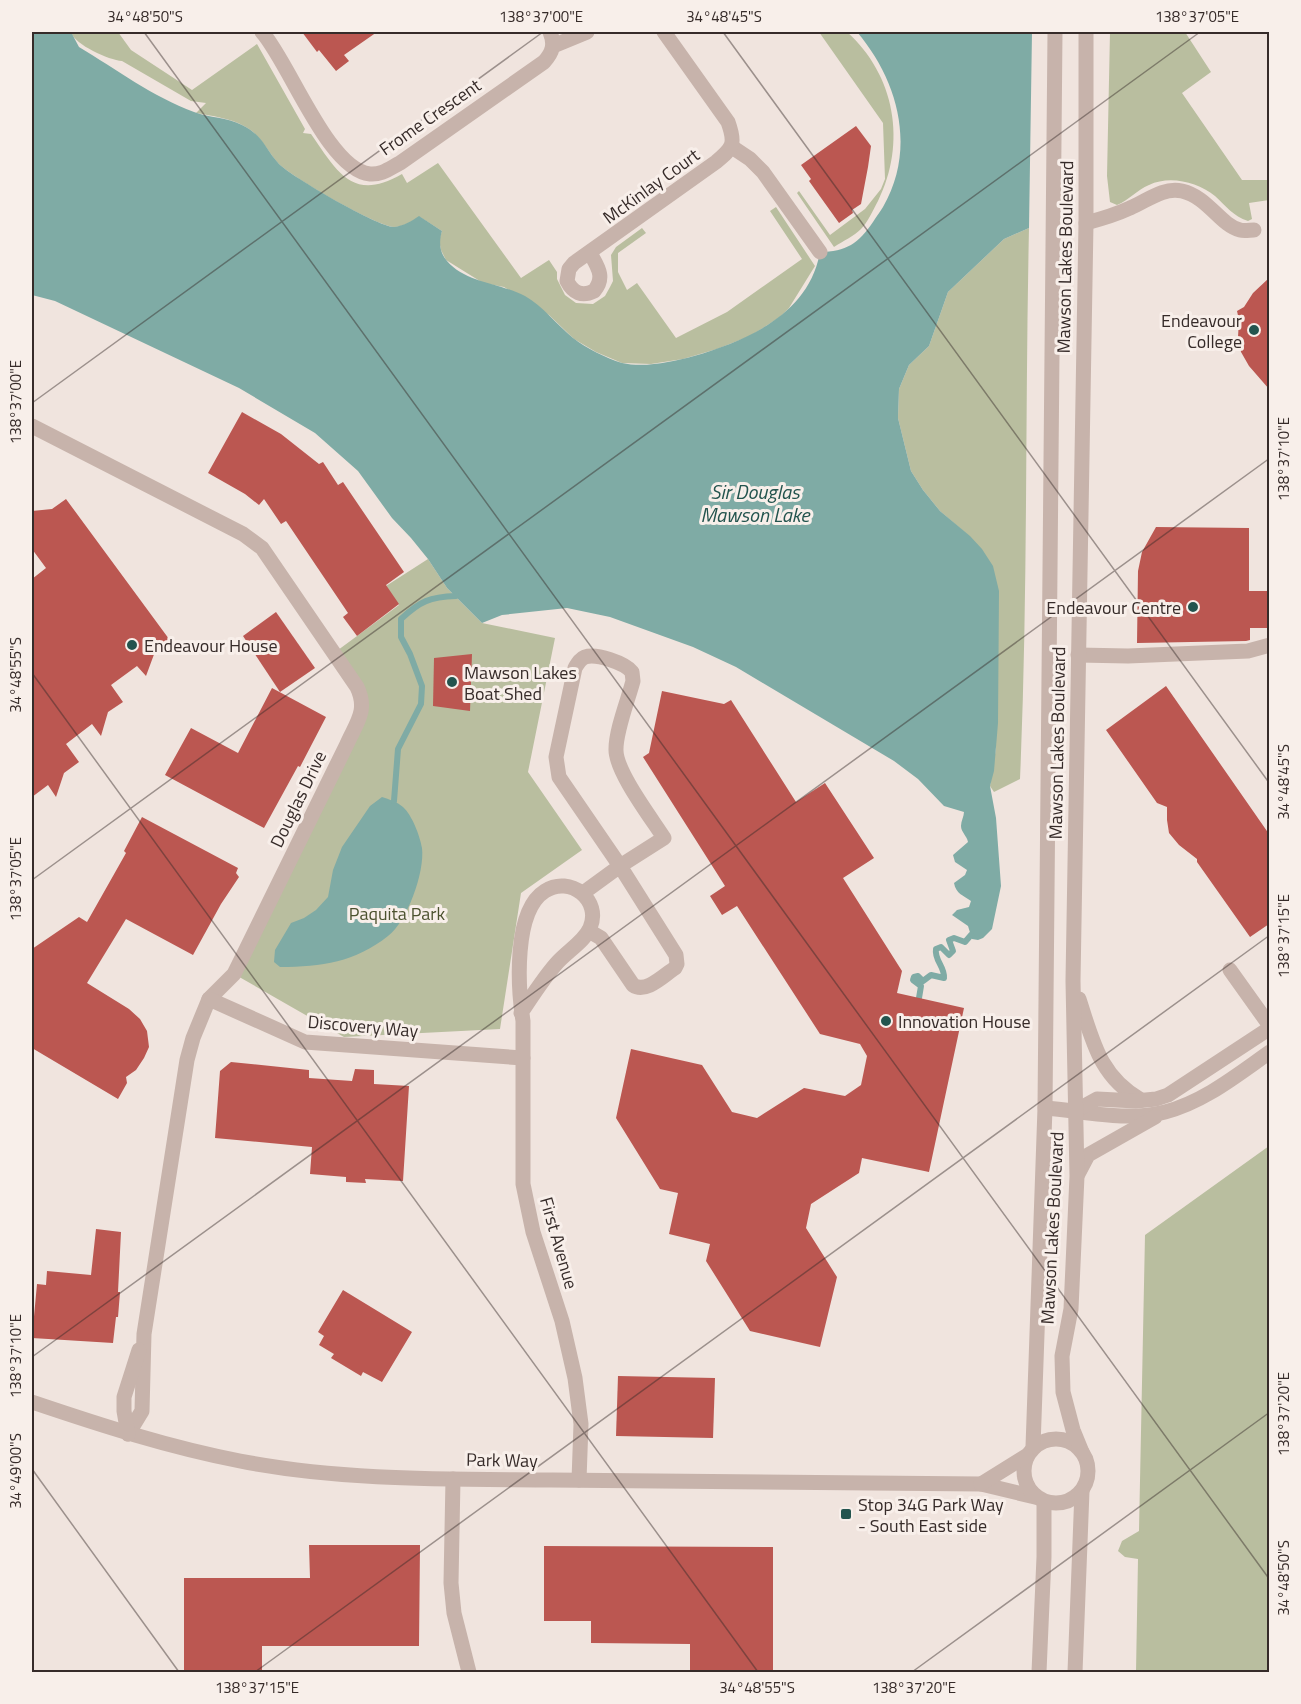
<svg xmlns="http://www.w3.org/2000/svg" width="1301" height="1704" viewBox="0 0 1301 1704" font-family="'Titillium Web',sans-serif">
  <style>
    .green { fill: #b9be9f }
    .water { fill: #7faba5 }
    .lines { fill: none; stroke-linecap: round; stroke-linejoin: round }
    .stream { stroke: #7faba5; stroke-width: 6 }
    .building { fill: #bb5751 }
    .minor { stroke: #c7b3ab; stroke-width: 15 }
    .ticks { fill: none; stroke: #362b29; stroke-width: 1.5; stroke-opacity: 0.45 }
    .poi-dot { fill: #23544e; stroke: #f8efea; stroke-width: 2 }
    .labels { text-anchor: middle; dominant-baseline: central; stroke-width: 6; stroke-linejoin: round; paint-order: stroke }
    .street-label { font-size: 18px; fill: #362b29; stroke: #f8efea }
    .poi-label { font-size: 18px; fill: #362b29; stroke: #f8efea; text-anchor: start }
    .park-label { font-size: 18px; fill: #4c522f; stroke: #f8efea }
    .water-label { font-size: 20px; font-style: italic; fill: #23544e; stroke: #f8efea }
    .neatline { fill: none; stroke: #362b29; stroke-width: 2 }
    .ticks-label { font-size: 15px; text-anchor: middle; fill: #362b29 }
  </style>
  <rect width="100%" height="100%" fill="#f0e4de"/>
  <g class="green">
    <path d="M 71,32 L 118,32 L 131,50 L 192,90 L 257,44 L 305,129 L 303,133 L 311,134 C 337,171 352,203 402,174 L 407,183 L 438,163 L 521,278 L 549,260 L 557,272 L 557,279 L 565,295 L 576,303 L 593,304 L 605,296 L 610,287 L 613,281 L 611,255 L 616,247 L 642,228 L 646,233 L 618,253 L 618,272 L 627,290 L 637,283 L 676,338 L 727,312 L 802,259 L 770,211 L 776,207 L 815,266 L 789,308 L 780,317 L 750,336 L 717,349 L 683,359 L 651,364 L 622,363 L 596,352 L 574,339 L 549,315 L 504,287 L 483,283 L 446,260 L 441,250 L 439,240 L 442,231 L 420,217 C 412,221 403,227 394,227 C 376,226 291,177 278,163 C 266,149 261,135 244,126 C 230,118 212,116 196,113 L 206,103 L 191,101 L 122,61 C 109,60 75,45 71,32 Z"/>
    <path d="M 819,32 L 847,32 C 895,75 907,143 878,201 C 873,210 868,222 861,229 C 854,236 843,241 834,247 L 797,193 L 799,191 L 830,235 L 865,209 L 881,189 L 885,179 L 883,123 Z"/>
    <path d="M 1110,32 L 1185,32 L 1211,72 L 1182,93 L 1242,180 L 1269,180 L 1269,200 L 1249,203 L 1252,219 L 1248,221 C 1233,216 1226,206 1215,196 C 1197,182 1170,175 1149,185 C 1137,190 1129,200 1117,205 L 1110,202 L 1107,176 Z"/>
    <path d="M 1029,228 C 1025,412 1028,595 1020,779 L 994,792 L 990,786 L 996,748 L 969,536 L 940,511 L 923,490 L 911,471 L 898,418 L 899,389 L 909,365 L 929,346 L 948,292 L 1004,239 Z"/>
    <polygon points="428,559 447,588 482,623 555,638 528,772 582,850 521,893 500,1029 344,1037 234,974 362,710 334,653 399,605 386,586"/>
    <polygon points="1269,1146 1269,1672 1136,1672 1138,1559 1125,1557 1118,1551 1122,1541 1139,1531 1145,1235"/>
  </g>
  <g class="water">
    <path d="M 32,32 L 71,32 L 79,47 C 116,69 153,97 194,112 C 210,118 227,117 242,125 C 263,135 265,149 279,164 C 292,177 378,227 394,227 C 403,226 412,221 419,216 L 442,231 C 439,241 439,252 447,261 C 466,283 500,283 525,296 C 543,306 557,325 573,338 C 586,348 606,358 622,363 C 644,368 672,362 694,356 C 748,340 809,314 820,252 C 846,252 859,243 873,222 C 876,217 880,212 883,207 C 917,148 898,80 857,32 L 1032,32 L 1029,228 L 1004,239 L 948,292 L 929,346 L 909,365 L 899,389 L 898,418 L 911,471 L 923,490 L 940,511 L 970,536 L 982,549 L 993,566 L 999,591 L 998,723 L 994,771 L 990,786 L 996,818 L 1001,886 L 992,929 L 983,938 L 978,940 L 972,939 L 968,926 L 952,915 L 957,910 L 969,907 L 971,901 C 963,895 956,894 954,883 L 965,875 L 967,870 L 955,862 L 953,855 L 968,842 C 967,836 961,832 961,826 C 961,821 964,816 964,812 L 944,806 L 918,779 L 894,761 L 736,667 L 693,647 L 610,617 L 567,608 L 502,615 L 482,623 L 447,588 L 428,559 L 411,538 L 392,518 L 358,471 L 315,433 L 239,388 L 55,301 L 32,295 Z"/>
    <path d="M 382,797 C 389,799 397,802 403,807 C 412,815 420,836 422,848 C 425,872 407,922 388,936 C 355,962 322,967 280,967 L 274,962 L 275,950 L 291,923 L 304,918 L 316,910 L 328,897 L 333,870 L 342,847 L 370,806 Z"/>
  </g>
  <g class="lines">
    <g class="stream">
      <path d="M 394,801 L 398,749 L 421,704 L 422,686 L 410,654 L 401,637 L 401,619 C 420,601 430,597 456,596"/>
      <path d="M 919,998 L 921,986 L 913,980 L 914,977 L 918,976 L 923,981 L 931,975 L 944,978 C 945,967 934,960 936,949 L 941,947 L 949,955 L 953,951 L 949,940 L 954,938 L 965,942 L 971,935"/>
    </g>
  </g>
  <g class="building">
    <polygon points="302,32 377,32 344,55 349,61 336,71 319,50 317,52"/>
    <polygon points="856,126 871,146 868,167 861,204 852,210 853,213 839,223 809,181 811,179 801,165"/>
    <polygon points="1269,278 1269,389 1249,366 1241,352 1238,337 1239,320 1237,311 1244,307 1253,293"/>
    <polygon points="242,412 281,434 319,464 323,462 338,485 343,482 404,572 386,585 399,604 357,636 343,617 348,613 286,521 281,524 264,499 259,505 245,494 208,473"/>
    <polygon points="66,499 169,639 156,649 146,676 137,666 111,685 123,702 108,712 101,736 92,724 66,744 79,762 64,773 56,797 48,785 32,797 32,579 46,568 32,549 32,511 52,509"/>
    <polygon points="1156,527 1249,528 1249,591 1269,591 1269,628 1250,628 1250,640 1246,641 1137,643 1138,571 1142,552"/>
    <polygon points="276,612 315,668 280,692 243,636"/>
    <polygon points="472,654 470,711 433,706 434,658"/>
    <polygon points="1166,686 1269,834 1269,924 1250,937 1197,862 1197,859 1179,845 1169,833 1167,820 1167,807 1157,803 1106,730"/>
    <polygon points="272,688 326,717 300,767 298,766 264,828 165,775 191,728 238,753"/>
    <polygon points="662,691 724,704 731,700 796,802 825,783 874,858 843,878 902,971 897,993 964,1008 929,1172 862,1158 859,1173 811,1204 806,1228 837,1277 820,1347 750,1331 706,1261 710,1244 669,1234 678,1193 660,1189 616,1118 631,1049 702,1065 732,1112 757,1118 804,1088 845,1096 861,1085 867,1056 860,1044 820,1034 737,906 722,915 710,896 725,886 643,757 649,753"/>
    <polygon points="142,817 238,868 236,873 239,877 221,904 193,955 126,919 87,983 129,1009 140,1019 147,1031 149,1047 144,1058 136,1070 126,1077 127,1083 118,1099 32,1048 32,949 79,917 87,922 126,853 124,851"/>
    <polygon points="231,1062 309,1070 309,1078 352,1081 355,1069 374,1070 374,1084 409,1086 403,1181 365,1179 366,1183 346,1182 346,1177 310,1174 312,1147 215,1138 220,1071"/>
    <polygon points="96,1229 121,1232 118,1292 120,1292 118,1317 116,1317 113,1343 32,1338 37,1284 46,1285 47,1271 91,1275"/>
    <polygon points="343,1290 412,1332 382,1382 363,1372 361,1376 331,1358 334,1354 319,1345 324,1336 318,1332"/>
    <polygon points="618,1376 715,1378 713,1438 616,1436"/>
    <polygon points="309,1545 420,1545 419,1646 262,1646 262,1672 184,1672 184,1578 310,1578"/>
    <polygon points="544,1546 773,1547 773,1672 690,1672 690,1644 591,1643 591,1621 544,1621"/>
  </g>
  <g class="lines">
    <g class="minor">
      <path d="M 262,32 C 289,62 328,170 370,174 C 382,175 390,168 400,163 L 544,62 C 553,52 555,44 550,32"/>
      <polyline points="553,46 587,32"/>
      <polyline points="732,147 750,159 763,172 820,252"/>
      <path d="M 1086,223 C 1101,219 1115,215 1130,208 C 1147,201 1162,187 1182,191 C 1208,197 1220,225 1240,230 C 1244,231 1250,230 1254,230"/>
      <path d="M 590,253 C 597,266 606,277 594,291 C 582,297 573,293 567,281 L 569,269 L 574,263 L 716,162 C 733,148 736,144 728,122 L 664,32"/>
      <path d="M 32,426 L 243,534 L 262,548 L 357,687 C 368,710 357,722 347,744 L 234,974 L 209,999 L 193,1038 L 187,1060 L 144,1334 L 142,1411 L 128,1434"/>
      <polyline points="1078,655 1128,656 1248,651 1270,645"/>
      <path d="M 583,893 L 620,866 L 664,838 C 652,819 615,771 616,749 C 616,730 628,700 633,681 L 632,672 C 625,663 596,653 585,657 C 580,659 578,663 575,668 L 556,757 L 559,777 L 620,866 L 676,955 L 677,964 L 675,968 C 664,975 646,994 633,985 L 601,938 L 589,931"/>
      <polyline points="1230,970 1270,1026"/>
      <polyline points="209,999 305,1042 523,1058"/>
      <path d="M 1079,999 C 1093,1042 1100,1077 1141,1100"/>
      <path d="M 521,1013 C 532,996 543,979 556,964 C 566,952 584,942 590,928 C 602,900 570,875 545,891 C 513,911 518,988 523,1021 L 523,1184 L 533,1232 L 562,1321 L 575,1378 L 581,1424 L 579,1480"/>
      <path d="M 1045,1108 C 1084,1111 1126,1122 1165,1112 C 1204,1102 1237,1075 1270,1052"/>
      <polyline points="1077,1110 1097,1099 1136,1101 1156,1099 1168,1095 1270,1028"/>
      <polyline points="1078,1174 1088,1155 1155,1117"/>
      <path d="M 32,1402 C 100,1425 168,1447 240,1461 C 343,1481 448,1479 552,1480 C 695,1482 838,1483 981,1484 L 1035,1497"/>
      <polyline points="128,1434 124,1411 124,1397 139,1350"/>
      <circle cx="1056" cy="1471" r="32"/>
      <polyline points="1033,1447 1045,1108 1055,32"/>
      <polyline points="1082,1452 1073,1430 1063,1392 1062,1356 1071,1309 1077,1176 1073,981 1086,223 1086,32"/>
      <polyline points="453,1479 451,1583 454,1613 469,1672"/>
      <polyline points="981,1484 1026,1456"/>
      <polyline points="1039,1672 1044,1557 1044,1502"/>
      <polyline points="1075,1672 1082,1491"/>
    </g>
  </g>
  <path class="ticks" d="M 144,32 L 1270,1580M 723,32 L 1270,784M 32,403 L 543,32M 32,673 L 758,1672M 32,880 L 1200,32M 32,1357 L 1270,458M 32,1469 L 179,1672M 255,1672 L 1270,935M 912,1672 L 1270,1412"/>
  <g class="poi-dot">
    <circle cx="1254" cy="330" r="6"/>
    <circle cx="1193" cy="607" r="6"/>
    <circle cx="132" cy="645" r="6"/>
    <circle cx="452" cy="682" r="6"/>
    <circle cx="886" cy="1021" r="6"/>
    <rect x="840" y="1508" width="12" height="12" rx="3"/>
  </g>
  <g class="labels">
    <g class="street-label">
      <text transform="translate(430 117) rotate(-35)">Frome Crescent</text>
      <text transform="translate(651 186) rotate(-36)">McKinlay Court</text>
      <text transform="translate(1065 257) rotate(-89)">Mawson Lakes Boulevard</text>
      <text transform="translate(1057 743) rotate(-89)">Mawson Lakes Boulevard</text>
      <text transform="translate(298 799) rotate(-64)">Douglas Drive</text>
      <text transform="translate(363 1026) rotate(5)">Discovery Way</text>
      <text transform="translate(1052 1228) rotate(-87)">Mawson Lakes Boulevard</text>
      <text transform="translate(559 1243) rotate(74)">First Avenue</text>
      <text transform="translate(502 1460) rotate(1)">Park Way</text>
    </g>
    <g class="poi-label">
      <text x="1242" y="320" text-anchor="end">Endeavour<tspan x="1242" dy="21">College</tspan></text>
      <text x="1181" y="607" text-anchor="end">Endeavour Centre</text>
      <text x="144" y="645">Endeavour House</text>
      <text x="464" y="672">Mawson Lakes<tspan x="464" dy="21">Boat Shed</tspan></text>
      <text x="898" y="1021">Innovation House</text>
      <text x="858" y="1504">Stop 34G Park Way<tspan x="858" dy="21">- South East side</tspan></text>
    </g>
    <g class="park-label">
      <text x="397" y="913">Paquita Park</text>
    </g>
    <g class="water-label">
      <text x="755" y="491">Sir Douglas<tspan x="755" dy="23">Mawson Lake</tspan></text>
    </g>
  </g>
  <rect width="1301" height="1704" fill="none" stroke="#f8efea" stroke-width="66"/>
  <rect x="33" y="33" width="1235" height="1638" class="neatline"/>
  <g class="ticks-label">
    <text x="145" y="22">34°48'50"S</text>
    <text x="541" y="22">138°37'00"E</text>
    <text x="724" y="22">34°48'45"S</text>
    <text x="1197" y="22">138°37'05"E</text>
    <text transform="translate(16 402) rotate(-90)" y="5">138°37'00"E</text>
    <text transform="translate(1284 459) rotate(-90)" y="5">138°37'10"E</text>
    <text transform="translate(16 675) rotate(-90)" y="5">34°48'55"S</text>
    <text transform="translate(1284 782) rotate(-90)" y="5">34°48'45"S</text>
    <text transform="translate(16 879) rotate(-90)" y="5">138°37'05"E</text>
    <text transform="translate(1284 936) rotate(-90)" y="5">138°37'15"E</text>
    <text transform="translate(16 1356) rotate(-90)" y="5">138°37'10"E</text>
    <text transform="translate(1284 1414) rotate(-90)" y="5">138°37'20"E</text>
    <text transform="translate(16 1471) rotate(-90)" y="5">34°49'00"S</text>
    <text transform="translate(1284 1578) rotate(-90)" y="5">34°48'50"S</text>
    <text x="257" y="1693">138°37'15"E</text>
    <text x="757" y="1693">34°48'55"S</text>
    <text x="914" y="1693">138°37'20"E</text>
  </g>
</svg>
